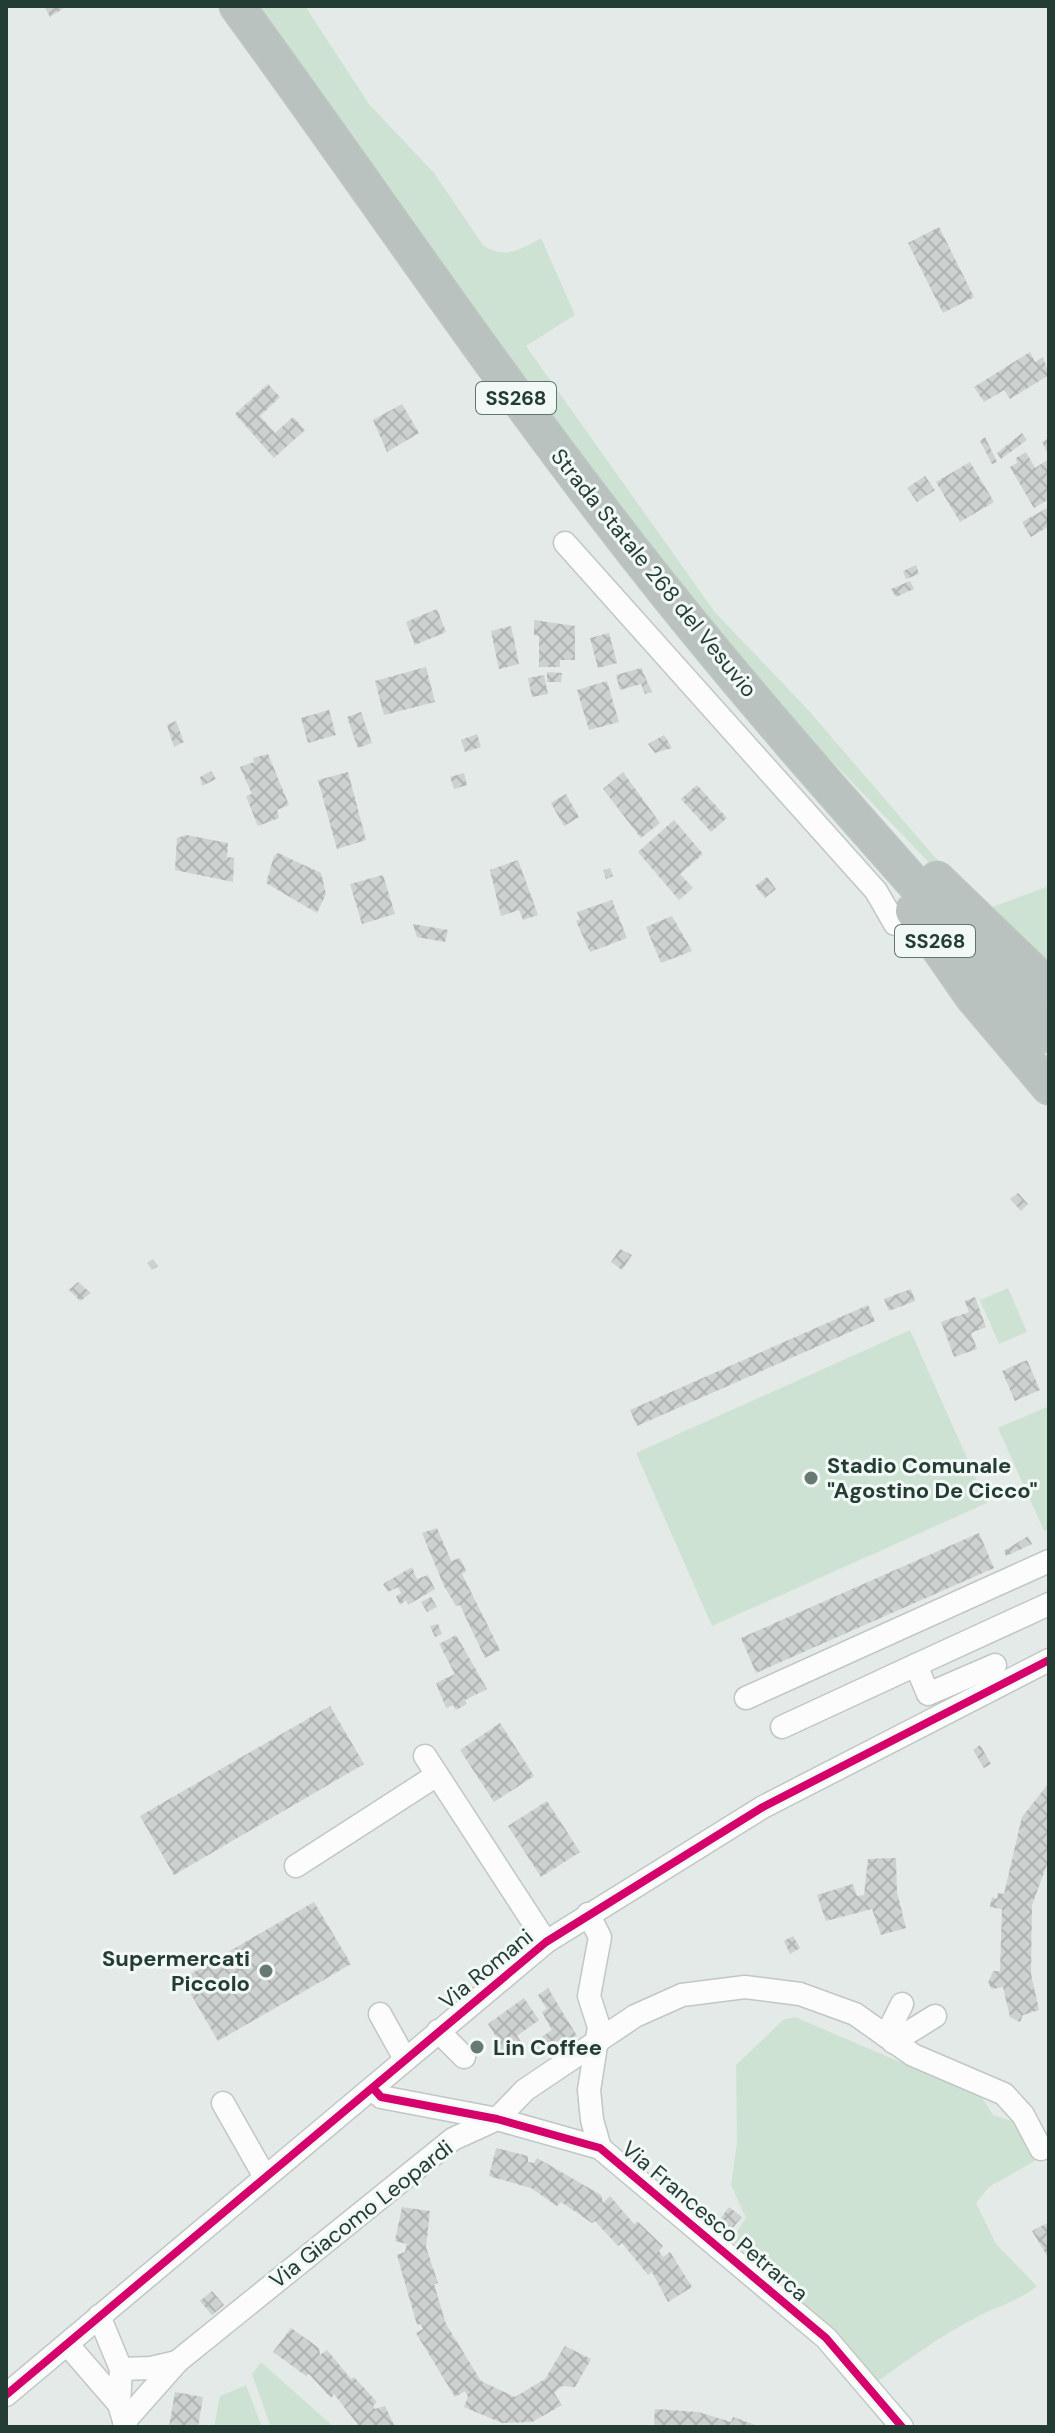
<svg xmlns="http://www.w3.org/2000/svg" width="1055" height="2433" viewBox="0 0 1055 2433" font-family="'DM Sans',sans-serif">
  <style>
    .green { fill: #cee2d3 }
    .building { fill: url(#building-cross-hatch) }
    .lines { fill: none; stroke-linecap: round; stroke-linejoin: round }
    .minor-casing { stroke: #c1c7c4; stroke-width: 25 }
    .highway-casing { stroke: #bdc6c2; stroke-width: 37 }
    .minor { stroke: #fbfcfb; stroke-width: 22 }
    .highway { stroke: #bac2c0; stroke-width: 34 }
    .cycleway-casing { stroke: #f2f8f5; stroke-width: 13 }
    .cycleway { stroke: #d6006c; stroke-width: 8 }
    .poi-dot { fill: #677973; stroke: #f2f8f5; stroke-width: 3 }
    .labels { text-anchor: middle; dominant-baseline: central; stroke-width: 6; stroke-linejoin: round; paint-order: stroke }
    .shield { fill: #f2f8f5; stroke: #61746e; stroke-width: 2 }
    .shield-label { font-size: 20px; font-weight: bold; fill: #233c34 }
    .street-label { font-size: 22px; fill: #233c34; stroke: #f2f8f5 }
    .poi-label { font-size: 22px; font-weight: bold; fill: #233c34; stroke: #f2f8f5; text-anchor: start }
  </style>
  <defs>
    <pattern id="building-cross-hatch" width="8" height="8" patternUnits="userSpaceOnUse" patternTransform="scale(2)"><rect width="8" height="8" fill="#cdd2d0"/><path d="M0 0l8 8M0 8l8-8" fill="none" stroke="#b0b5b3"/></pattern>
  </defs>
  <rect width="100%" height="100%" fill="#e4eae7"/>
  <g class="green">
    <path d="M 252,6 L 305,6 L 369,104 L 434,173 L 483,245 C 503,260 521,250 541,238 L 575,315 L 526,346 L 714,611 L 809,711 L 971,899 L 964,899 L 775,702 L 599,486 Z"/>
    <polygon points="1049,886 1049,976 984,910"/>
    <polygon points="1008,1288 1027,1332 999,1344 980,1300"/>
    <polygon points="910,1330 987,1503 712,1626 636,1453"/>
    <polygon points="1049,1406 1049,1528 1044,1531 998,1428"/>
    <path d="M 795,2017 L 900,2062 L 976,2088 L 993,2115 L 1018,2123 L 1038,2159 L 989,2187 L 976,2203 L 996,2244 L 1037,2286 C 1019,2301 998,2306 977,2317 C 942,2335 910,2358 878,2381 L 826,2324 L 731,2240 L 746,2218 L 731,2185 L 737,2143 L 736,2065 L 783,2020 Z"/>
    <polygon points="261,2362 334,2427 270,2425 252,2374"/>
    <polygon points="246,2385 262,2427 214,2427 220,2396"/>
  </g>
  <g class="building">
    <polygon points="44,6 67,6 50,17"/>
    <polygon points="939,227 974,297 943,313 908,243"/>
    <polygon points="1030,352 1035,362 1043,357 1049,375 1010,399 1004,390 984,402 974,387"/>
    <polygon points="268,384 280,397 260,416 275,433 293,417 305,430 274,458 235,414"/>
    <polygon points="402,404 419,433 387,452 373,420"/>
    <polygon points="1022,433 1027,440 1001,459 997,453"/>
    <polygon points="985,437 997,462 992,464 980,441"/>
    <polygon points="1049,438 1049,456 1042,442"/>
    <polygon points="1026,452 1035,468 1049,459 1049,499 1034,508 1010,467 1017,463 1016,458"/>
    <polygon points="970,462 994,502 960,522 936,482"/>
    <polygon points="925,476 935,490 917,502 907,488"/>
    <polygon points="1049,507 1049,526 1031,537 1022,522"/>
    <polygon points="916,565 919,574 906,579 903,571"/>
    <polygon points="910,581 914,589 896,597 891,589"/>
    <polygon points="437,609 446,632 415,645 406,622"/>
    <polygon points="534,620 575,626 575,660 560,660 560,667 539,667 539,636 534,635"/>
    <polygon points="511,626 519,664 499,669 491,631"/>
    <polygon points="609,633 617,663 598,668 590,638"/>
    <polygon points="426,667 435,702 384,715 375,681"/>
    <polygon points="641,668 652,692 645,694 641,684 620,690 616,675"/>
    <polygon points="547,672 562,673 561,682 547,682"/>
    <polygon points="544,675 548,694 532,697 528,678"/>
    <polygon points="607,681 619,722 589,730 577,690"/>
    <polygon points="329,710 336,735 308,743 301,718"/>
    <polygon points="361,712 372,743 358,748 347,717"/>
    <polygon points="176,721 184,742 174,747 167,725"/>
    <polygon points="477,734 481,747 465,752 461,740"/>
    <polygon points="664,735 672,748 655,753 648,744"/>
    <polygon points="268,754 289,805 277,810 279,818 258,826 246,796 252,794 240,767 254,762 253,758"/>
    <polygon points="211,771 216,779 202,786 200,777"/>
    <polygon points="348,772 366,840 337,849 318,780"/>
    <polygon points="623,772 660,823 641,838 603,789"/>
    <polygon points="464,773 467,785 454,789 450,777"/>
    <polygon points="697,785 727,818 711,832 681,799"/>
    <polygon points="566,794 579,817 564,826 551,803"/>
    <polygon points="674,820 703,854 680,874 693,888 679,900 638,852"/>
    <polygon points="186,835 228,843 227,857 234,858 233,882 175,870 177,838"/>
    <polygon points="278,853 321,873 326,894 317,913 266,883 274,856"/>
    <polygon points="518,860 538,915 523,920 519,910 501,916 490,870"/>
    <polygon points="610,868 613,876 606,879 603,870"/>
    <polygon points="383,875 395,914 362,924 350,884"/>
    <polygon points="767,877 776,889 765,898 755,886"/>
    <polygon points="612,900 627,938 590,952 576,921 580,919 577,912"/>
    <polygon points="672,916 692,951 661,963 646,927"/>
    <polygon points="413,924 448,930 445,942 417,937"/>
    <polygon points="1018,1193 1028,1204 1021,1211 1010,1199"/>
    <polygon points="620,1249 632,1255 622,1270 611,1262"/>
    <polygon points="153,1259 158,1266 152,1270 147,1263"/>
    <polygon points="78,1282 91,1293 80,1301 69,1290"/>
    <polygon points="911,1289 915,1301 889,1311 884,1299"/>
    <polygon points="975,1297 986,1327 971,1333 977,1349 954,1357 941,1322 969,1312 965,1301"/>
    <polygon points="868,1305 875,1321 637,1426 630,1410"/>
    <polygon points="1027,1360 1040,1390 1015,1401 1002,1371"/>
    <polygon points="437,1528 451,1561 460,1558 466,1571 462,1574 500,1650 485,1658 460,1605 456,1606 444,1586 422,1533"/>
    <polygon points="979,1533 994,1568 756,1673 741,1638"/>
    <polygon points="1028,1536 1032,1544 1006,1556 1004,1551"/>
    <polygon points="412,1567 417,1579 428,1575 435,1589 408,1605 406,1600 400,1605 396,1596 401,1593 398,1587 388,1592 383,1584"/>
    <polygon points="431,1597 437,1607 427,1612 421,1602"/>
    <polygon points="438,1624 442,1634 435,1637 430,1626"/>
    <polygon points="456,1635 487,1689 465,1700 467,1704 456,1710 453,1705 446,1708 436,1683 455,1674 439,1644"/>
    <polygon points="330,1706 364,1764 174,1875 140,1816"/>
    <polygon points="500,1723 534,1776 494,1802 460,1750"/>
    <polygon points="980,1745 991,1764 984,1768 973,1750"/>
    <polygon points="1049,1783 1049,1859 1032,1905 1031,1974 1039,2010 1023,2015 1020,2022 1010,2017 1003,1987 992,1989 988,1983 993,1971 1000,1971 1002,1909 990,1907 992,1897 997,1899 998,1893 1004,1894 1022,1817"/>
    <polygon points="547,1801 580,1852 541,1877 508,1826"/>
    <polygon points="896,1858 897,1892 906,1928 881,1935 872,1909 826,1921 817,1895 853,1884 857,1896 864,1895 868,1859"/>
    <polygon points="314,1902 351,1964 218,2041 182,1979"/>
    <polygon points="793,1936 800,1948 790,1954 784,1941"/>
    <polygon points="548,1988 577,2036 541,2059 531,2044 552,2030 542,2012 547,2009 538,1995"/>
    <polygon points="524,1998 539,2020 517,2036 525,2047 502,2057 491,2042 497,2038 488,2024"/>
    <polygon points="496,2148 528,2156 528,2162 534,2163 537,2158 601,2195 603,2203 610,2196 634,2224 638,2222 663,2246 659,2251 663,2257 670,2252 692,2287 668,2302 652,2272 648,2275 622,2243 618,2246 595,2221 592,2223 561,2202 557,2206 531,2188 489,2176"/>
    <polygon points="402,2207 430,2211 426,2247 438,2283 434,2284 446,2324 481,2381 515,2397 545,2379 565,2346 591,2359 575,2387 562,2386 554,2393 562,2405 532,2422 502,2423 464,2407 468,2397 465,2391 455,2397 416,2333 423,2329 421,2324 417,2325 397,2255 405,2252 407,2244 395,2241"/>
    <polygon points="729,2207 742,2217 730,2231 718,2222"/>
    <polygon points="1049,2222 1049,2259 1032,2231"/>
    <polygon points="212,2291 224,2305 212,2315 200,2301"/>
    <polygon points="291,2328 319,2348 320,2355 327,2350 351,2379 354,2377 377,2402 373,2406 375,2409 385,2406 395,2427 359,2426 334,2394 331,2398 309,2374 306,2376 273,2352"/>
    <polygon points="175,2392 203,2397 198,2427 169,2427"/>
    <polygon points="655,2409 698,2412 731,2422 733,2417 761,2427 654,2427"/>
  </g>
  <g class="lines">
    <defs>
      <g id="minor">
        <polyline points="565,543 876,891 895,924"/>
        <polyline points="995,1665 928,1694 916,1665 1049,1604"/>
        <polyline points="746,1698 1049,1561"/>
        <polyline points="782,1727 916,1665"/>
        <polyline points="425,1756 546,1942"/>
        <polyline points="296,1866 437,1775"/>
        <polyline points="588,1914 600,1937 589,1996 599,2027 589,2090 592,2120 600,2148"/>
        <polyline points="380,2014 405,2059"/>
        <polyline points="438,2031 464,2057"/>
        <polyline points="886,2036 902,2004"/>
        <polyline points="893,2042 935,2016"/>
        <polyline points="373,2088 381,2097 497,2119 600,2148 826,2338 902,2427"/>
        <polyline points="223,2103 265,2177"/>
        <polyline points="99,2316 121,2369 119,2404 126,2427"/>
        <polyline points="67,2344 119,2404"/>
        <polyline points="121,2369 151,2368 177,2362"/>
        <polyline points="6,2395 546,1942 763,1807 1049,1660"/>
        <polyline points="124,2422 178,2361 453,2139 497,2119 525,2090 635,2016 682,1995 745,1987 800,1994 855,2014 913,2055 1004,2094 1023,2115 1041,2149"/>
      </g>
      <g id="highway">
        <path d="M 237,6 C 364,180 484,359 616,529 C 751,705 902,869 1049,1035"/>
        <polyline points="937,879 1049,987"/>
        <polyline points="913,911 972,996 1049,1087"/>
      </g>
    </defs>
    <use href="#minor" class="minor-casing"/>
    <use href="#highway" class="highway-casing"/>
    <use href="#minor" class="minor"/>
    <use href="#highway" class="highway"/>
    <defs>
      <g id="cycleway">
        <polyline points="373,2088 381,2097 497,2119 600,2148 826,2338 902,2427"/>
        <polyline points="6,2395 546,1942 763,1807 1049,1660"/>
      </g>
    </defs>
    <use href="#cycleway" class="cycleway-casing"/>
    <use href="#cycleway" class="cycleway"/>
  </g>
  <g class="poi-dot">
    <circle cx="811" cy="1478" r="8"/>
    <circle cx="266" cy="1971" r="8"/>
    <circle cx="477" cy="2047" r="8"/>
  </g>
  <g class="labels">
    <g class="shield">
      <rect x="476" y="382" width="80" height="32" rx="6"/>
      <rect x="895" y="925" width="80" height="32" rx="6"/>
    </g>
    <g class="shield-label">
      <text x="516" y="398">SS268</text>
      <text x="935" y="941">SS268</text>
    </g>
    <g class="street-label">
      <text transform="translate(654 573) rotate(51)">Strada Statale 268 del Vesuvio</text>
      <text transform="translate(486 1969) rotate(-39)">Via Romani</text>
      <text transform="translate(361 2214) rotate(-38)">Via Giacomo Leopardi</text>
      <text transform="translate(715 2221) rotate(40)">Via Francesco Petrarca</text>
    </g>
    <g class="poi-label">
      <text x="827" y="1465">Stadio Comunale<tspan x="827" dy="25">"Agostino De Cicco"</tspan></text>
      <text x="250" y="1958" text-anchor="end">Supermercati<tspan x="250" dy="25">Piccolo</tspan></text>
      <text x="493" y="2047">Lin Coffee</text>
    </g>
  </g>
  <rect width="1055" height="2433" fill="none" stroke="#233c34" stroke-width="16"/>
</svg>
